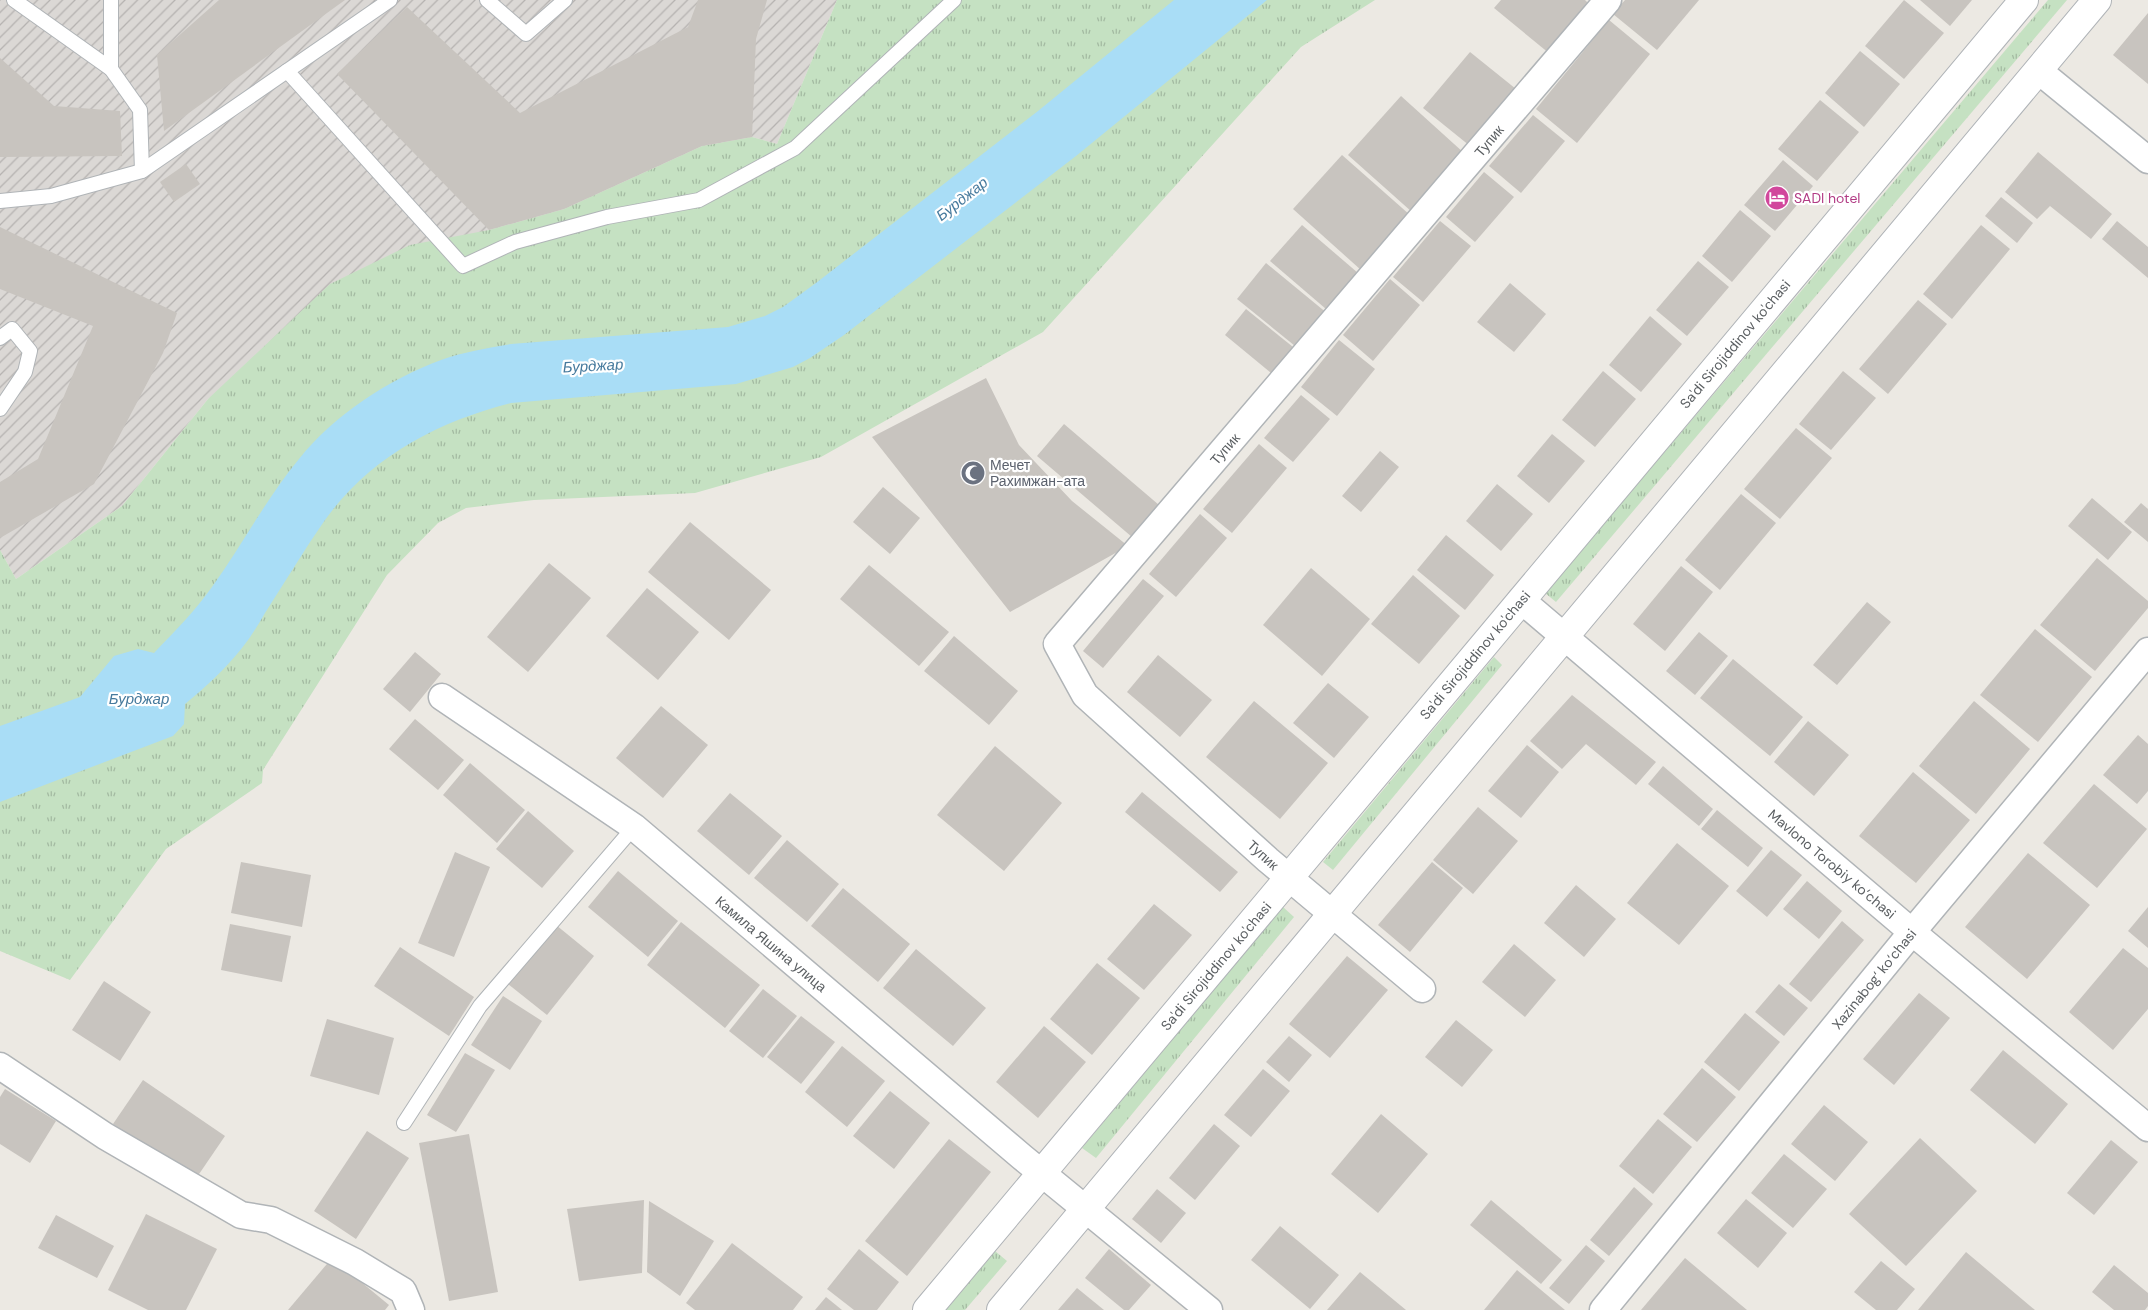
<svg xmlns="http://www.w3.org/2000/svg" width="2148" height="1310" viewBox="0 0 2148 1310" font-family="'DM Sans',sans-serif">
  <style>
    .industrial { fill: url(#industrial-furrows) }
    .grass { fill: url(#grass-tufts) }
    .water { fill: #a9ddf6 }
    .building { fill: #c8c4bf }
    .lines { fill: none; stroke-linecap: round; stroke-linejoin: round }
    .lane-casing { stroke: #b0b4b7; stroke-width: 16 }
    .street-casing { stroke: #b0b4b7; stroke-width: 29 }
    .secondary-casing { stroke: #afb3b7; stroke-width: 30 }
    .lane { stroke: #fff; stroke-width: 14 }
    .street { stroke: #fff; stroke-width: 26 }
    .secondary { stroke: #fff; stroke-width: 28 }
    .labels { text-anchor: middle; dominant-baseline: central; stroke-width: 4.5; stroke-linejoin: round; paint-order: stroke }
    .street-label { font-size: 14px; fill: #5b5f62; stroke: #fff }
    .hotel-label { font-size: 14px; fill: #b23c85; stroke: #fff; text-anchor: start }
    .worship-label { font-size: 14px; fill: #5b616d; stroke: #fff; text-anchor: start }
    .water-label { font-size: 15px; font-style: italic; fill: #467a9d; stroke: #fff }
  </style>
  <defs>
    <pattern id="industrial-furrows" width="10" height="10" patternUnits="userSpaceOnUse" patternTransform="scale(1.25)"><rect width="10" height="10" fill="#dbd8d5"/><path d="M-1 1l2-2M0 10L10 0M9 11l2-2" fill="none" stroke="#b5b2b0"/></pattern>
    <pattern id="grass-tufts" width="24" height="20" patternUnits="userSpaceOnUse" patternTransform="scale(1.25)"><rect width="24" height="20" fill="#c5e1c2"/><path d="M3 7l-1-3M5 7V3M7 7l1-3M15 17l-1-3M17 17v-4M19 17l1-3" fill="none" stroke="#a3baa1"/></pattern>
  </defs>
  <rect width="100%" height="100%" fill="#ece9e3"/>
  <polygon class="industrial" points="0,0 837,0 777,144 752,137 702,146 564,209 489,230 208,399 122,506 16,579 0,550"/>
  <g class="grass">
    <polygon points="837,0 1375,0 1301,47 1043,332 821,457 695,493 534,500 466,508 438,523 387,575 263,770 262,783 166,849 70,980 0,951 0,550 16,579 122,506 208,399 330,284 410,245 489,230 564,209 702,146 752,137 777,144"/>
    <polygon points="2048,0 2067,0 1556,602 1545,593"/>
    <polygon points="1494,657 1502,665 1333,870 1323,862"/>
    <polygon points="1283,907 1294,917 1096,1158 1082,1148"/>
    <polygon points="995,1251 1007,1261 965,1310 945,1310"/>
  </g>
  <path class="water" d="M 1174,0 L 1267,0 L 1076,156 L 844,335 L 810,358 L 793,367 L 736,384 L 511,403 C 437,422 370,457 325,520 C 304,550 285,582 265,613 C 258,625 251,637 242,648 C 225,669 206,687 185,704 L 184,724 L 173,736 L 0,802 L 0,726 L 80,697 L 114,656 L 138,649 L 154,653 C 174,632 195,611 212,587 C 242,545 266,499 299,459 C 333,416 389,379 441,360 C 463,352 487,348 511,344 L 728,327 L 765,316 L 783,307 L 816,283 L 1038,111 Z"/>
  <g class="building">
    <polygon points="219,0 345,0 164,131 157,55"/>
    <polygon points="698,0 767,0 756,39 752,137 702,146 564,209 489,230 337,74 407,7 520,113 688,27"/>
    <polygon points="1501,0 1585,0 1590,5 1550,54 1494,8"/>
    <polygon points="1625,0 1699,0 1657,50 1613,14"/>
    <polygon points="1904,0 1944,33 1904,79 1865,46"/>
    <polygon points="1920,0 1972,0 1950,26"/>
    <polygon points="2148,13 2148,84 2113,55"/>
    <polygon points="1609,20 1650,54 1577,143 1536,109"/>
    <polygon points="1860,51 1900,84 1864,127 1825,93"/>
    <polygon points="1470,52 1516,89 1470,146 1423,108"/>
    <polygon points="0,58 54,106 120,111 122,156 0,157"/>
    <polygon points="1401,96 1464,153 1412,212 1348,155"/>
    <polygon points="1820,100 1859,132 1817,181 1778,149"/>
    <polygon points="1533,115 1565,141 1521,193 1489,166"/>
    <polygon points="2038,152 2112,214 2091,239 2050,206 2037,219 2005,192"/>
    <polygon points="1342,155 1410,215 1361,270 1293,209"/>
    <polygon points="1783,160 1813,186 1775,231 1744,205"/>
    <polygon points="186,164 200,184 174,202 160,182"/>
    <polygon points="1484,172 1514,197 1475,242 1446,217"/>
    <polygon points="2001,197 2033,223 2017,243 1985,216"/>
    <polygon points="1740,210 1771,236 1732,282 1702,256"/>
    <polygon points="1440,221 1471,246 1423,302 1393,277"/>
    <polygon points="2117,221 2148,247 2148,278 2102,239"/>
    <polygon points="1302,225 1358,273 1326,309 1270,261"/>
    <polygon points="1981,225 2010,249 1952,319 1923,294"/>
    <polygon points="0,227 177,313 163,353 94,484 0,538 0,482 38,459 93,326 0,289"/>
    <polygon points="1698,261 1729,287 1687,336 1656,310"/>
    <polygon points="1266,263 1328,314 1300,350 1237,299"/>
    <polygon points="1390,279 1420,305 1373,361 1343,335"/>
    <polygon points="1510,283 1546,314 1514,352 1477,322"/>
    <polygon points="1918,300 1947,324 1888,394 1859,369"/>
    <polygon points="1246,309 1298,351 1276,377 1225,335"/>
    <polygon points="1650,316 1682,344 1641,392 1609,365"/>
    <polygon points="1339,340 1375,369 1337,416 1301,387"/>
    <polygon points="1603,371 1636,399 1595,447 1562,420"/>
    <polygon points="1843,371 1876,398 1831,450 1799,424"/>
    <polygon points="986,378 1019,445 1072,501 1128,546 1010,612 872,437"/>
    <polygon points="1301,395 1330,419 1293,462 1264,438"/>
    <polygon points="1064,424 1159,505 1132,537 1037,456"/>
    <polygon points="1796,428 1832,458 1780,519 1744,489"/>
    <polygon points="1552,434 1585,461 1549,503 1517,476"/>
    <polygon points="1259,444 1287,468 1232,533 1203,509"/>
    <polygon points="1380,451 1399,467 1361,512 1342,496"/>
    <polygon points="1497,484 1533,514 1501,551 1466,521"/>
    <polygon points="883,487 920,518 890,554 853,522"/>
    <polygon points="1741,494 1776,523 1720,590 1685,560"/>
    <polygon points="2092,498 2132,532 2108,560 2068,526"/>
    <polygon points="2141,503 2148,509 2148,542 2124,522"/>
    <polygon points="1200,514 1227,538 1176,597 1149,574"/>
    <polygon points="690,522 771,590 729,640 648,572"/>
    <polygon points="1446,535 1494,575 1465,610 1417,570"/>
    <polygon points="2097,558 2148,601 2148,608 2095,671 2040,625"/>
    <polygon points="549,563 591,598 528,672 487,637"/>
    <polygon points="869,565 949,632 919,666 840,599"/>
    <polygon points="1681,566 1713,592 1665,651 1633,624"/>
    <polygon points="1311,568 1370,619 1322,676 1263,625"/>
    <polygon points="1413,575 1460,616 1419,664 1371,624"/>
    <polygon points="1143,579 1164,596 1103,668 1083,651"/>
    <polygon points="647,588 699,632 658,680 606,636"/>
    <polygon points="1867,602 1891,622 1837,685 1813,665"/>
    <polygon points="2035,629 2092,677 2038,742 1980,695"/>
    <polygon points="1699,632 1728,656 1695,695 1666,671"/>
    <polygon points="954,636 1018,691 989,725 924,671"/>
    <polygon points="415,652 441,674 410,712 383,689"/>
    <polygon points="1158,655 1212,700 1180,737 1127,692"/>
    <polygon points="1733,659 1803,717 1770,756 1700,698"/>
    <polygon points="1328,683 1369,717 1334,758 1293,723"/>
    <polygon points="1572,695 1656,762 1636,785 1586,744 1562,769 1530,741"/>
    <polygon points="1254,701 1328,763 1280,819 1206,757"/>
    <polygon points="1974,701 2030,749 1976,814 1919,766"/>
    <polygon points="661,706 708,745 663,798 616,758"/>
    <polygon points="415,719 464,760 438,790 389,749"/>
    <polygon points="1808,721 1849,755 1814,796 1774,762"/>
    <polygon points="2138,735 2148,744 2148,791 2137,804 2103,775"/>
    <polygon points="1527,745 1559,772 1521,818 1488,791"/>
    <polygon points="995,746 1062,803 1004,871 937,815"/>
    <polygon points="470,763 525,810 497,843 443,795"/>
    <polygon points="1663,766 1713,809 1699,826 1648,784"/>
    <polygon points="1913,772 1970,820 1916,883 1859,836"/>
    <polygon points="2094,784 2147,829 2097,888 2043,843"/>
    <polygon points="1142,792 1238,872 1220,892 1125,812"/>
    <polygon points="730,793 782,836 749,875 697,831"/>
    <polygon points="1478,807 1518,841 1473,894 1433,860"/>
    <polygon points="1717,810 1763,848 1748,867 1701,829"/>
    <polygon points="528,811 574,851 542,888 496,849"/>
    <polygon points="787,840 839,884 807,922 754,878"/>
    <polygon points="1677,843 1729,886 1679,945 1627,903"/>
    <polygon points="1771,850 1802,875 1767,917 1736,891"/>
    <polygon points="455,852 490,867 454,957 418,943"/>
    <polygon points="2028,853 2090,905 2027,979 1965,927"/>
    <polygon points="241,862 311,875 302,927 231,913"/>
    <polygon points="1432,862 1463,888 1410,952 1378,925"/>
    <polygon points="618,871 678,921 648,957 588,907"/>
    <polygon points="1807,881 1842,911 1819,939 1783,909"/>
    <polygon points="1576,885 1616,919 1584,957 1544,923"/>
    <polygon points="843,888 910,944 878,982 811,926"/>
    <polygon points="1154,904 1192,935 1144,990 1107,959"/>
    <polygon points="2148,907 2148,948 2128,931"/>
    <polygon points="1842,921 1864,940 1811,1002 1789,984"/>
    <polygon points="681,922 760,985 725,1028 647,965"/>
    <polygon points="230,924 291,936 282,982 221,970"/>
    <polygon points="556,925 594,956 547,1015 508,984"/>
    <polygon points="1514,944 1556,980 1525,1017 1482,982"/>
    <polygon points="400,947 474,997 449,1036 374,986"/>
    <polygon points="2123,948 2148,968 2148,1009 2113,1050 2069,1012"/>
    <polygon points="916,949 986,1008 953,1046 883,988"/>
    <polygon points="1347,956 1388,990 1330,1058 1289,1024"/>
    <polygon points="1097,963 1140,998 1092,1055 1050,1019"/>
    <polygon points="104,981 151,1012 120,1061 72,1030"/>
    <polygon points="1779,984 1808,1008 1784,1036 1755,1012"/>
    <polygon points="763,989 797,1016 763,1058 729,1031"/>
    <polygon points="1919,993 1950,1018 1894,1085 1863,1059"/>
    <polygon points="503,996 542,1021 510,1070 471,1045"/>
    <polygon points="1745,1013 1780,1042 1739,1091 1704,1062"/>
    <polygon points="801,1016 835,1042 801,1084 767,1057"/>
    <polygon points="327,1019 394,1038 379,1095 310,1076"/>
    <polygon points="1456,1020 1493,1050 1462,1087 1425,1057"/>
    <polygon points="1044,1026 1086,1062 1038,1118 996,1082"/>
    <polygon points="1289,1036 1312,1055 1289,1082 1266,1062"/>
    <polygon points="842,1046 885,1081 847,1127 805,1092"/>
    <polygon points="2003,1050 2068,1104 2035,1144 1970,1090"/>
    <polygon points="465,1053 495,1070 456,1132 427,1115"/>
    <polygon points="1702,1068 1736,1097 1697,1142 1663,1114"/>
    <polygon points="1263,1069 1290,1091 1251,1137 1224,1115"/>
    <polygon points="143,1080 225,1136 195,1180 113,1124"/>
    <polygon points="5,1089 56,1121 30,1163 0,1144 0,1097"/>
    <polygon points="890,1091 930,1123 894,1169 853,1136"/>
    <polygon points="1824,1105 1868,1142 1835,1181 1791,1144"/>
    <polygon points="1381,1114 1428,1154 1378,1213 1331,1174"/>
    <polygon points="1658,1119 1692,1147 1653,1194 1619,1166"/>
    <polygon points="1214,1124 1240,1146 1195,1200 1169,1178"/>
    <polygon points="367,1131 409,1158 356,1239 314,1211"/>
    <polygon points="469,1134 498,1292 449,1301 419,1143"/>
    <polygon points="1920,1138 1977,1191 1906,1266 1849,1214"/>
    <polygon points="949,1139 991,1172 907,1276 865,1241"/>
    <polygon points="2111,1140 2138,1162 2094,1215 2067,1193"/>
    <polygon points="1784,1154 1827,1189 1793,1228 1751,1193"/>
    <polygon points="1634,1187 1653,1204 1609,1256 1590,1240"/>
    <polygon points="1157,1189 1186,1213 1161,1243 1132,1219"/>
    <polygon points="1746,1199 1787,1233 1758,1268 1717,1233"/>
    <polygon points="644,1200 642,1273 579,1281 567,1209"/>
    <polygon points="1491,1200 1562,1260 1541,1284 1470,1225"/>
    <polygon points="649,1201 714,1241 680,1296 647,1272"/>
    <polygon points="146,1214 217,1249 186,1310 148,1310 108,1290"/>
    <polygon points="56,1215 114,1246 97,1278 38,1248"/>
    <polygon points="1280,1226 1339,1275 1310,1309 1251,1260"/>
    <polygon points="732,1243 803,1297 793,1310 695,1310 686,1303"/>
    <polygon points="1586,1245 1605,1261 1569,1304 1549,1288"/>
    <polygon points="859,1249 899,1282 877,1310 854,1310 827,1289"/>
    <polygon points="1109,1249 1151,1285 1129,1310 1124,1310 1085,1278"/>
    <polygon points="1966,1252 2035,1310 1918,1310"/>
    <polygon points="332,1258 389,1305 385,1310 288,1310"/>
    <polygon points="1685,1258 1747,1310 1641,1310"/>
    <polygon points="1881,1261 1915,1289 1897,1310 1876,1310 1854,1292"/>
    <polygon points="2114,1265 2148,1293 2148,1306 2145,1310 2114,1310 2092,1292"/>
    <polygon points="1517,1270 1565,1310 1484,1310"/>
    <polygon points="1360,1272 1406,1310 1327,1310"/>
    <polygon points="1077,1288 1104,1310 1058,1310"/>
    <polygon points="826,1297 842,1310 815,1310"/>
  </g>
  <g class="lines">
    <defs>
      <g id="lane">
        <polyline points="14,0 111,69 140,110 142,171"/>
        <polyline points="111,0 111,69"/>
        <polyline points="487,0 526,34 565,0"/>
        <polyline points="287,71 463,266 515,242 607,217 699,200 795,148 954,0"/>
        <polyline points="0,201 51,196 142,171 390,0"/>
        <polyline points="0,338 12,329 30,351 25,372 0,409"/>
        <polyline points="404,1123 480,1006 634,827"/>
      </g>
      <g id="street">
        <polyline points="2039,71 2148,160"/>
        <polyline points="1521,600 1912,932 2148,1128"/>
        <polyline points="442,697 634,827 1022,1157 1209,1310"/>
        <polyline points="1422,989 1268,860 1085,695 1057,644 1608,0"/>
        <polyline points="0,1066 105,1136 241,1215 271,1220 355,1262 403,1291 411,1310"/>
        <polyline points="1603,1310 1912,932 2148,651"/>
      </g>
      <g id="secondary">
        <polyline points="927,1310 2024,0"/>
        <polyline points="1001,1310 2097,0"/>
      </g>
    </defs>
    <use href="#lane" class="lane-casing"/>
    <use href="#street" class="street-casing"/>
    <use href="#secondary" class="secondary-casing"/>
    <use href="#lane" class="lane"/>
    <use href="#street" class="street"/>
    <use href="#secondary" class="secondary"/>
  </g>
  <defs>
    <symbol id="hotel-disc" viewBox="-11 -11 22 22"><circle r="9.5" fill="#d1479c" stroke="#fff"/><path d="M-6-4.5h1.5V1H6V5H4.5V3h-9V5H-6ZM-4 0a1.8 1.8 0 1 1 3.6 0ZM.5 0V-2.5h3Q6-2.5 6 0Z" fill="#fff"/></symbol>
    <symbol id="mosque-disc" viewBox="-11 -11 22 22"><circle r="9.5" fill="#6b7280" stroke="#fff"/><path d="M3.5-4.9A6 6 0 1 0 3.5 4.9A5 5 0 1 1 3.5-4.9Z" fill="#fff"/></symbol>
  </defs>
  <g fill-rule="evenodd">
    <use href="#hotel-disc" x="1763" y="184" width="28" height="28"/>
    <use href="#mosque-disc" x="959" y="459" width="28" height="28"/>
  </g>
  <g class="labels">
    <g class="street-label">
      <text transform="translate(1489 141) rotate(-50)">Тупик</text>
      <text transform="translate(1735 344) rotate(-50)">Sa'di Sirojiddinov ko'chasi</text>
      <text transform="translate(1225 449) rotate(-49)">Тупик</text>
      <text transform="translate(1475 655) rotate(-50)">Sa'di Sirojiddinov ko'chasi</text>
      <text transform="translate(1263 855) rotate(42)">Тупик</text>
      <text transform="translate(1832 864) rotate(40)">Mavlono Torobiy ko‘chasi</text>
      <text transform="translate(771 944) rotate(40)">Камила Яшина улица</text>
      <text transform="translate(1216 966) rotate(-50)">Sa'di Sirojiddinov ko'chasi</text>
      <text transform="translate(1874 979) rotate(-51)">Xazinabog‘ ko‘chasi</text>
    </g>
    <g class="hotel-label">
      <text x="1794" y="198">SADI hotel</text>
    </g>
    <g class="worship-label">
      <text x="990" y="465">Мечет<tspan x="990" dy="16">Рахимжан-ата</tspan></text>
    </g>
    <g class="water-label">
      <text transform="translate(962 199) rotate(-38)">Бурджар</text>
      <text transform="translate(593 366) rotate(-3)">Бурджар</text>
      <text x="139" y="699">Бурджар</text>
    </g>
  </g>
</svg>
